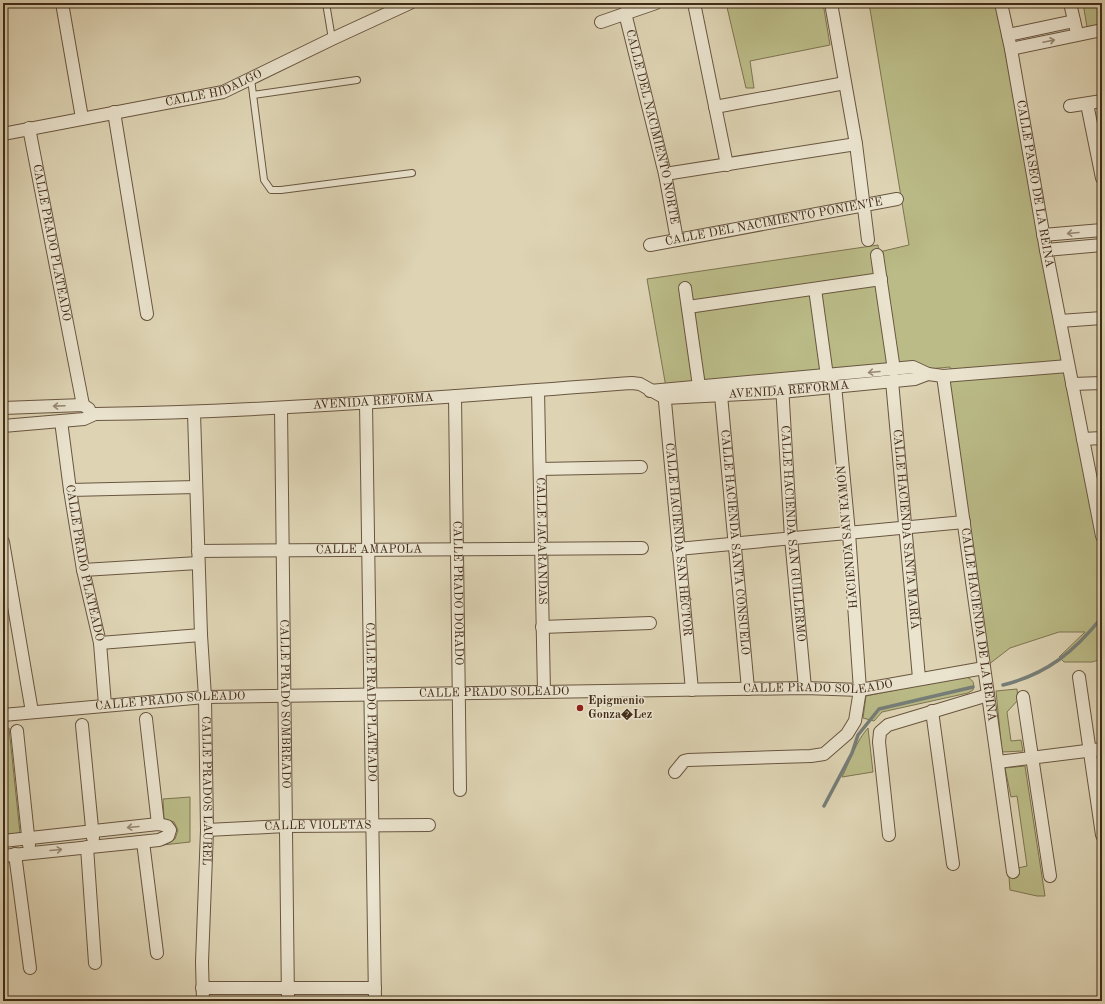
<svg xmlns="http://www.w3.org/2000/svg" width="1105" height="1004" viewBox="0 0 1105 1004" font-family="'Old Standard TT',serif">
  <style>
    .green { fill: #babb87; stroke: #7e7450 }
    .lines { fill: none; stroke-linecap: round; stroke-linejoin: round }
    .stream { stroke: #767e78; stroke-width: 3.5 }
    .service-casing { stroke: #695640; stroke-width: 8 }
    .minor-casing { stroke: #695640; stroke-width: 14 }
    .service { stroke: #eae3ce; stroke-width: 6 }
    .minor { stroke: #eae3ce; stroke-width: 12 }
    .oneway { stroke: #968874 }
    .poi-dot { fill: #8f2418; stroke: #eae3ce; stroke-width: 1.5 }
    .labels { text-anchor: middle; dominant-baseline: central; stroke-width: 3.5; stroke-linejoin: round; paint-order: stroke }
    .street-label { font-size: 12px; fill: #422c19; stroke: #eae3ce }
    .poi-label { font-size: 12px; font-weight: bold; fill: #422c19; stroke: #eae3ce; text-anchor: start }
  </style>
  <rect width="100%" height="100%" fill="#ded4b4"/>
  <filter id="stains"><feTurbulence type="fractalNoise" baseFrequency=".005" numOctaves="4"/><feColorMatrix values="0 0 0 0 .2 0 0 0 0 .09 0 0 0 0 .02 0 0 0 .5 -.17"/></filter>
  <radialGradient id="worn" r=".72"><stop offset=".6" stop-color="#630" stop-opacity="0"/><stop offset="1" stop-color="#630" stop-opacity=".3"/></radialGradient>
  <g class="green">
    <polygon points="726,3 823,3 830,45 750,61 754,88 746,88"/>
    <polygon points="869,3 1001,3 1068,366 1102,560 1102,659 1092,662 1064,662 1059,657 1085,632 1059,632 1010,648 984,668 943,376 952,375 950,367 667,393 647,279 878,245 879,252 909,245"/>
    <polygon points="1083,3 1102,3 1102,24 1087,27"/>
    <path d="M 965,676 C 973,680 975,682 973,690 L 968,693 L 882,712 L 874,721 L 863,718 L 866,696 Z"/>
    <polygon points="1017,689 1018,700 1007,712 1011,741 1021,740 1023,751 1002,752 996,691"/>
    <polygon points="9,728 20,833 3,835 3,729"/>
    <path d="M 868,728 L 873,772 L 842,777 C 850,761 856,741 868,728 Z"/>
    <polygon points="1025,766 1045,896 1037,896 1010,890 1009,877 1019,875 1018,868 1027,866 1017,796 1011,797 1005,768"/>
    <polygon points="190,797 190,842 163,845 175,839 178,830 174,822 164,819 163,799"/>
  </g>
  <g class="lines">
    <g class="stream">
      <path d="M 1003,685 C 1047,674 1074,652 1102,617"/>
      <polyline points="824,806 852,753 858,735 879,709 973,687"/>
    </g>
    <defs>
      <g id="service">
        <polyline points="326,3 332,39"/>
        <polyline points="251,79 264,180 271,190 281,190 412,173"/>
        <polyline points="253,95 357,80"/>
      </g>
      <g id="minor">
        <polyline points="62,3 82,118"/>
        <polyline points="694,3 727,165"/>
        <polyline points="831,3 856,144 868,240"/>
        <path id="s1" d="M 1001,3 L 1011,49 L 1046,250 L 1102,536"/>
        <polyline points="1070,3 1076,29"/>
        <path id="s2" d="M 625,13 L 665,174 L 677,240"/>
        <polyline points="601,22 656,3"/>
        <polyline points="1008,35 1074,21"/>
        <polyline points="1011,49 1102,30"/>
        <polyline points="1087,104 1102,178"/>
        <polyline points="1070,106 1102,101"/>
        <polyline points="715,107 845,83"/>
        <polyline points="114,112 147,314"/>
        <path id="s3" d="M 29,128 L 83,405"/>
        <path id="s4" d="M 3,134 L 223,92 L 332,39 L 410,3"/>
        <polyline points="665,174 856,144"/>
        <polyline points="1043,235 1102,230"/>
        <path id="s5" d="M 650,245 L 897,199"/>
        <polyline points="1046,250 1102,245"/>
        <polyline points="877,255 894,370"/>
        <polyline points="685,288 700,393"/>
        <polyline points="815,289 827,376"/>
        <polyline points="688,307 881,279"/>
        <polyline points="1060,321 1102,318"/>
        <path id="s6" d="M 943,376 L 1013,872"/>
        <path id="s7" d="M 892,381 L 919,678"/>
        <polyline points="1072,384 1102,383"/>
        <path id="s8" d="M 782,385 L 791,538 L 805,688"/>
        <path id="s9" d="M 538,390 L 544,692"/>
        <polyline points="650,391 913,367 928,374 943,376 1068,366"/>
        <path id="s10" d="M 664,391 L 692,690"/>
        <path id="s11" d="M 721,395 L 748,689"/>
        <path id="s12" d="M 455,396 L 460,790"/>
        <path id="s13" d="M 366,403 L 375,1001"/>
        <polyline points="3,408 83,405 89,409"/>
        <path id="s14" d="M 281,408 L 288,1001"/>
        <path id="s15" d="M 194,413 L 201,635 L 205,697 L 207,830 L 202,962 L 203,1001"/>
        <path id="s16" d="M 61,421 L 70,490 L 83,570 L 100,643 L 105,705"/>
        <path id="s17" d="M 3,426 L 84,419 L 95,414 C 274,412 453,396 632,383 L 640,384 L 665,398 L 781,392 L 915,379 L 928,374"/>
        <polyline points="1083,439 1102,438"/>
        <polyline points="540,469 641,467"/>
        <polyline points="70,490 196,487"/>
        <polyline points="3,542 32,712"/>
        <polyline points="678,549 964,522"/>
        <path id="s18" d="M 198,551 L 642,548"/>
        <polyline points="83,570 198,563"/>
        <polyline points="542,627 650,623"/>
        <polyline points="100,643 201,635"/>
        <polyline points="1079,677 1102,835"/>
        <polyline points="1023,697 1050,876"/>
        <polyline points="932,711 953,864"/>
        <path id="s19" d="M 3,715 L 205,697 L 805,688 L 860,690 L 984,668"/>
        <polyline points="146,719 158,824"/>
        <polyline points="82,725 93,838"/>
        <polyline points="17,731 29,845"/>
        <polyline points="998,762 1102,749"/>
        <polyline points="675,772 684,761 688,760 811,756 824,754 847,734 855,721 860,690 849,533 835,385"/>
        <path id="s20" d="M 207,830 L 286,826 L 429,825"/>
        <polyline points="889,835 879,742 880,732 888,725 988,695"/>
        <polyline points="3,841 158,824 167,826 170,830 168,836 159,840 3,856"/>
        <polyline points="143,842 157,953"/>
        <polyline points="87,847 95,963"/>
        <polyline points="15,854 30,968"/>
        <polyline points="202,988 375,988"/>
      </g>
    </defs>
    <use href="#service" class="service-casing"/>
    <use href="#minor" class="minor-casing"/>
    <use href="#service" class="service"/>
    <use href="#minor" class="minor"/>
  </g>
  <defs><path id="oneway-shaft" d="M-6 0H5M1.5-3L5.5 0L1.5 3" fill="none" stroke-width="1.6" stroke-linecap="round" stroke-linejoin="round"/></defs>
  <g class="oneway">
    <use href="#oneway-shaft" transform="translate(1049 41) rotate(-12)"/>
    <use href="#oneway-shaft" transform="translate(1073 233) rotate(175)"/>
    <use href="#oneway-shaft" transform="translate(874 372) rotate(175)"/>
    <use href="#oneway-shaft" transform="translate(59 406) rotate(178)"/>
    <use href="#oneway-shaft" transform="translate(133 827) rotate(175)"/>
    <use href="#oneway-shaft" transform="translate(56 850) rotate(-5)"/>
  </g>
  <circle class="poi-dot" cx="580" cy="708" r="4"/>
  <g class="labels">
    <g class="street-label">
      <text stroke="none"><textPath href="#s4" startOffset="216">CALLE HIDALGO</textPath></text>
      <text stroke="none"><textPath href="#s2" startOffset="117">CALLE DEL NACIMIENTO NORTE</textPath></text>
      <text stroke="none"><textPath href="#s1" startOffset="184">CALLE PASEO DE LA REINA</textPath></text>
      <text stroke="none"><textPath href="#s5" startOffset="126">CALLE DEL NACIMIENTO PONIENTE</textPath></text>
      <text stroke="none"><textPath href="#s3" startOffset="117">CALLE PRADO PLATEADO</textPath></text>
      <text stroke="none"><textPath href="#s17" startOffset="792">AVENIDA REFORMA</textPath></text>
      <text stroke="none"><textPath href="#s17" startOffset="372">AVENIDA REFORMA</textPath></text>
      <text stroke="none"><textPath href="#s7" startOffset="149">CALLE HACIENDA SANTA MARÍA</textPath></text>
      <text stroke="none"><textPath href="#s8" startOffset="149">CALLE HACIENDA SAN GUILLERMO</textPath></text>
      <text transform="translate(848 537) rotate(-95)">HACIENDA SAN RAMÓN</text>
      <text stroke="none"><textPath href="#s10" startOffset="149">CALLE HACIENDA SAN HÉCTOR</textPath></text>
      <text stroke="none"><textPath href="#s9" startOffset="151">CALLE JACARANDAS</textPath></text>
      <text stroke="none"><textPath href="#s11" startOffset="148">CALLE HACIENDA SANTA CONSUELO</textPath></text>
      <text stroke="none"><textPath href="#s18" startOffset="171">CALLE AMAPOLA</textPath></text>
      <text stroke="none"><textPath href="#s16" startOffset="144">CALLE PRADO PLATEADO</textPath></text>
      <text stroke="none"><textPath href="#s12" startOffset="197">CALLE PRADO DORADO</textPath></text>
      <text stroke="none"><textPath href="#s6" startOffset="251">CALLE HACIENDA DE LA REINA</textPath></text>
      <text stroke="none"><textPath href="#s19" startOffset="816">CALLE PRADO SOLEADO</textPath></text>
      <text stroke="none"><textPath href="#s19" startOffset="492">CALLE PRADO SOLEADO</textPath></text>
      <text stroke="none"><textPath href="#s19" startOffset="168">CALLE PRADO SOLEADO</textPath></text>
      <text stroke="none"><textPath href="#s13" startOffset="299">CALLE PRADO PLATEADO</textPath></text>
      <text stroke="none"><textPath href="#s14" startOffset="296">CALLE PRADO SOMBREADO</textPath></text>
      <text stroke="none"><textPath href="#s15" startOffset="378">CALLE PRADOS LAUREL</textPath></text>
      <text stroke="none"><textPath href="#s20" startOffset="111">CALLE VIOLETAS</textPath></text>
    </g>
    <g class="poi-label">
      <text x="588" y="701">Epigmenio<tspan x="588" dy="14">Gonza�Lez</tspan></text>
    </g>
  </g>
  <rect width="1105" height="1004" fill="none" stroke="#ded4b4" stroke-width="16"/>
  <rect x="4" y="4" width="1097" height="996" fill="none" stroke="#422c19" stroke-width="2"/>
  <rect x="8" y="8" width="1089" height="988" fill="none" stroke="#422c19"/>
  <rect width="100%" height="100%" filter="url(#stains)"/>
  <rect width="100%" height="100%" fill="url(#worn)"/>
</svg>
